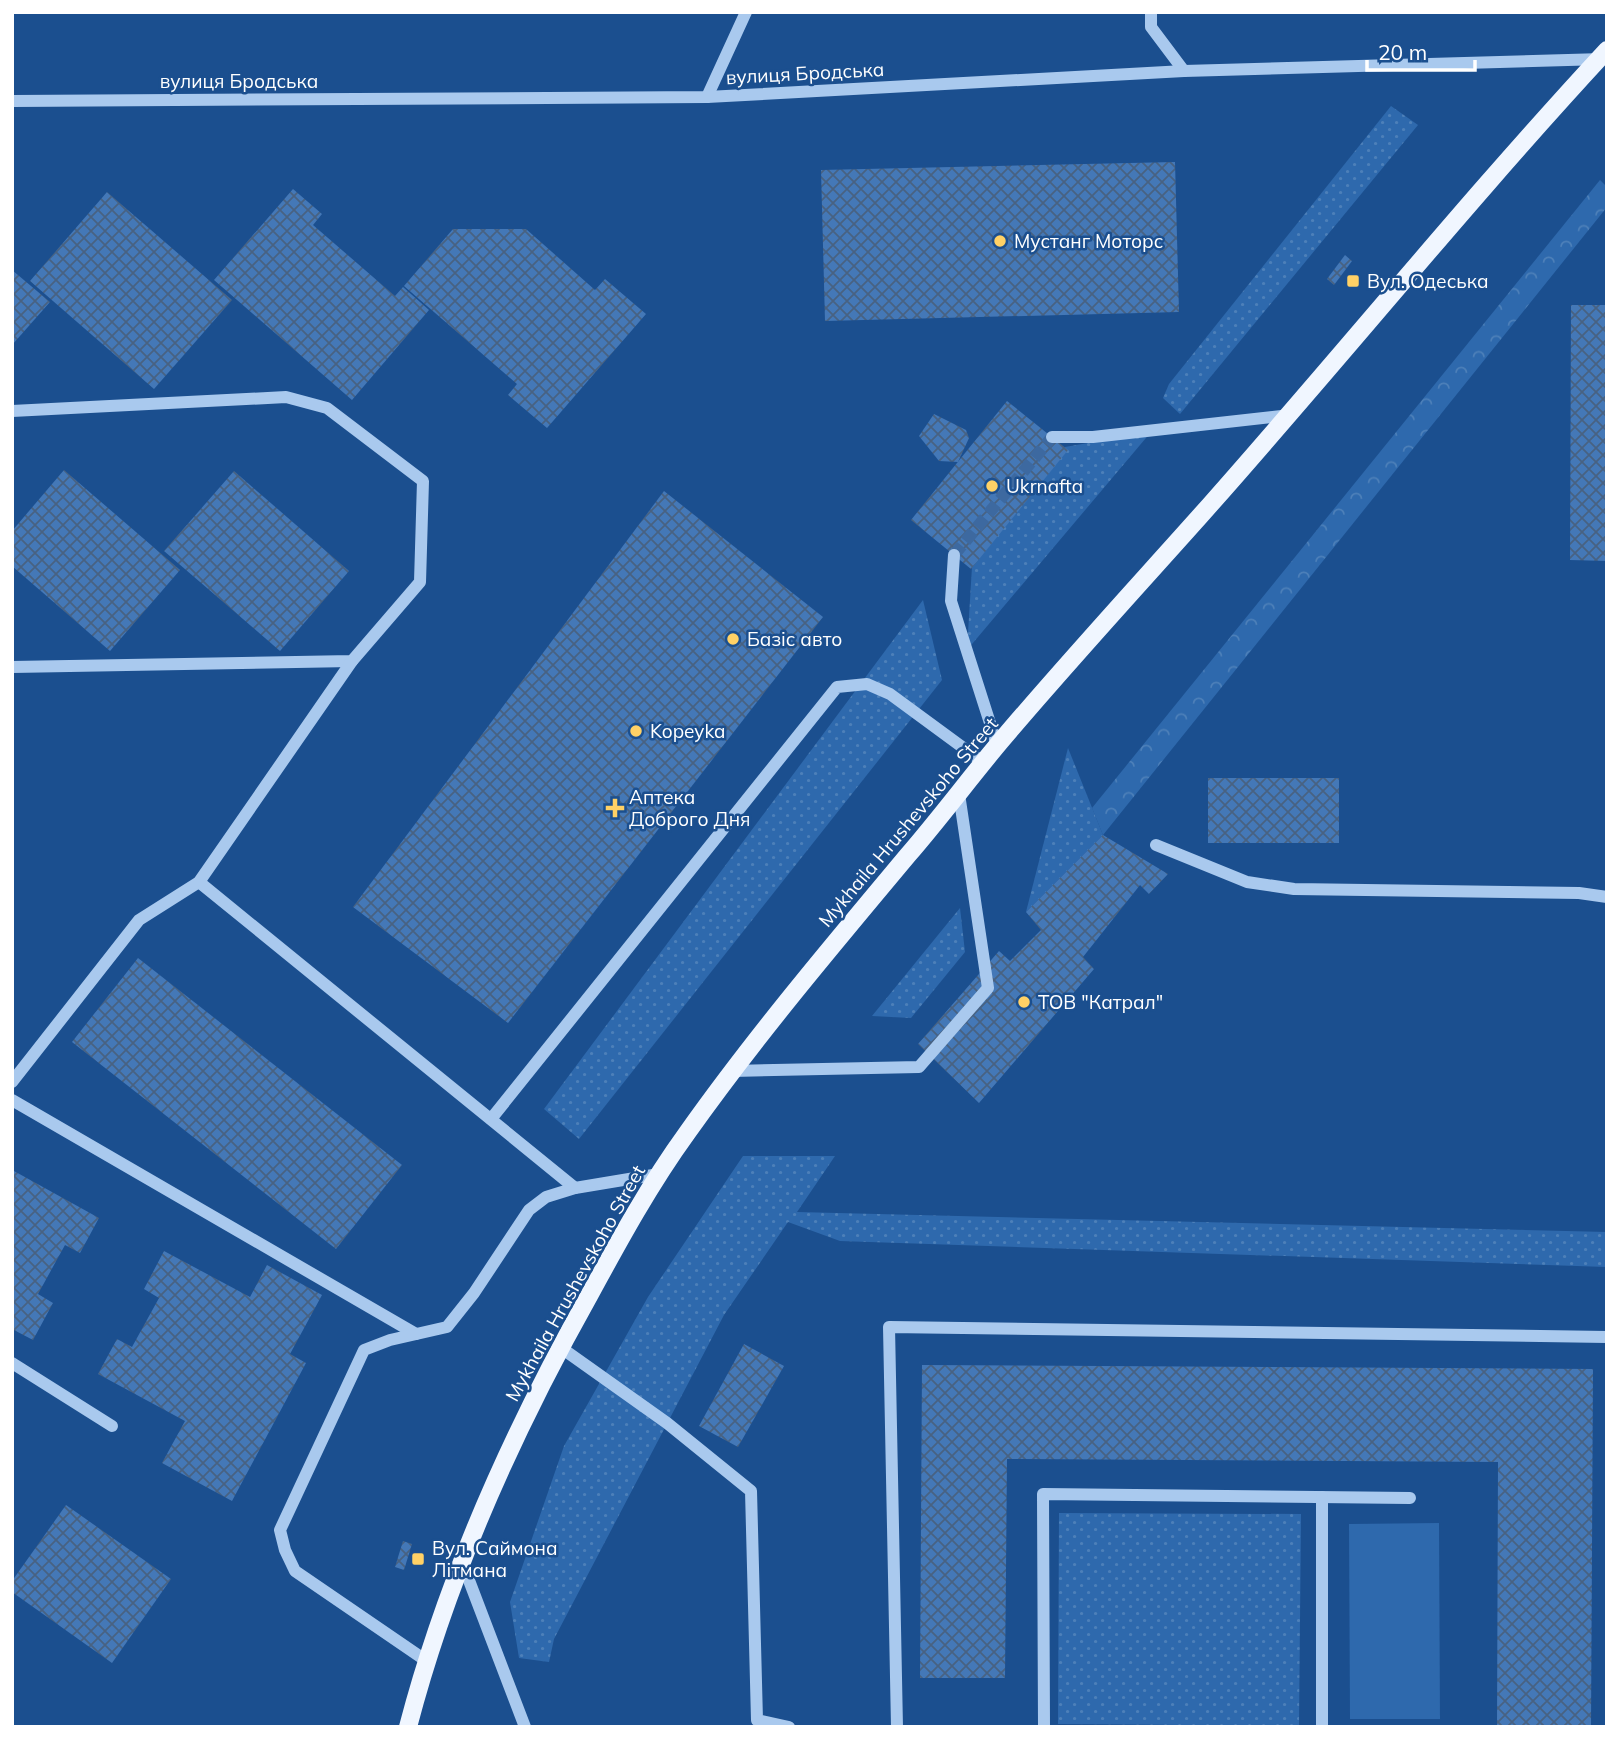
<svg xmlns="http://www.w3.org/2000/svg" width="1619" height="1739" viewBox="0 0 1619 1739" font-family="Mulish,sans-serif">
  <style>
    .green { fill: url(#green-dots) }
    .forest { fill: url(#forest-crowns) }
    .pitch { fill: #2e69ad }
    .building { fill: url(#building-cross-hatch) }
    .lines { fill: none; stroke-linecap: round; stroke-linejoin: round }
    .minor-tunnel { stroke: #3d69a0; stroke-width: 12; stroke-dasharray: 12 6; stroke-linecap: butt }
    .minor { stroke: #a9c9ee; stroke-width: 12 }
    .major { stroke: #f0f6ff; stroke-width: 18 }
    .poi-dot { fill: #ffd166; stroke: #1b4f8f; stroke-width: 2.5 }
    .labels { text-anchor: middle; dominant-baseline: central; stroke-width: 5; stroke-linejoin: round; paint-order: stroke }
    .street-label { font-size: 19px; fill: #fff; stroke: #1b4f8f }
    .poi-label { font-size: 19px; fill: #fff; stroke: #1b4f8f; text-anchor: start }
  </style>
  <defs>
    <pattern id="green-dots" width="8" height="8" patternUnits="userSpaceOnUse" patternTransform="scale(1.75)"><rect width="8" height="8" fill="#2e69ad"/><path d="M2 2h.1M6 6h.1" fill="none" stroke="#4d80b9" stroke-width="1.8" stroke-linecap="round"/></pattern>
    <pattern id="forest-crowns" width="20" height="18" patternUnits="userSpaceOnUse" patternTransform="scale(1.75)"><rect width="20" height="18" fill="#2e69ad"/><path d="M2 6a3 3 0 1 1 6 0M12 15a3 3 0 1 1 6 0" fill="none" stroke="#4d80b9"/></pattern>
    <pattern id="building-cross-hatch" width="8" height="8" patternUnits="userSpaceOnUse" patternTransform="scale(1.75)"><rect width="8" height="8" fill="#4478b7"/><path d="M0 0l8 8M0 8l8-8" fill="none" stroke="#486282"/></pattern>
  </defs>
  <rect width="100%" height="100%" fill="#1b4f8f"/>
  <g class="green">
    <polygon points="1391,106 1418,125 1180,414 1163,398 1169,384"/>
    <polygon points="1151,432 967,650 974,533 1042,451"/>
    <polygon points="923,600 942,680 579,1139 544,1109"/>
    <polygon points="1068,748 1103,835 1026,912"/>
    <polygon points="960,908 965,952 911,1018 872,1016"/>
    <polygon points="743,1156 835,1156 797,1212 1607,1232 1607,1267 840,1241 788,1222 724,1315 554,1639 549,1662 519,1658 510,1602 564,1446 648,1297"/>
    <polygon points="1059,1513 1301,1514 1299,1726 1058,1724"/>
  </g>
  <polygon class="forest" points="1600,180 1607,187 1607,207 1103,835 1092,808"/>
  <polygon class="pitch" points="1439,1523 1440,1719 1350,1719 1349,1524"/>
  <g class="building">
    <polygon points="1175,162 1179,312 825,321 821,170"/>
    <polygon points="293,189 322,214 313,225 395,296 403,287 429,310 352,400 214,280"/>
    <polygon points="107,192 232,300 154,389 30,281"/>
    <polygon points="453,229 526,229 595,290 605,279 646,314 547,428 508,395 517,384 404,286"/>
    <polygon points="1345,255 1352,261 1334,285 1327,279"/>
    <polygon points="12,270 50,302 12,345"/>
    <polygon points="1571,305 1607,305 1607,561 1570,560"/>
    <polygon points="1007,401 1068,450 971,569 911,520"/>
    <polygon points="934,414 966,430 969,438 958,462 939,461 919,436"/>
    <polygon points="64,470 180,570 110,651 12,566 12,531"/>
    <polygon points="234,471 349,571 280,651 164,551"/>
    <polygon points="664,491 823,617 508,1023 353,907"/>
    <rect x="1208" y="778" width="131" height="65"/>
    <polygon points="1103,835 1168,874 1149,894 1140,885 1083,957 1094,969 979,1103 918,1044 999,951 1010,961 1041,930 1026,912"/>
    <polygon points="138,958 402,1165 336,1249 72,1042"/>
    <polygon points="14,1171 99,1218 80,1253 65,1245 38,1294 53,1303 33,1340 12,1329 12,1175"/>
    <polygon points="164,1251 250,1297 267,1265 322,1295 290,1354 306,1363 232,1501 162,1463 185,1421 98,1374 117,1339 132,1347 159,1298 144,1289"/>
    <polygon points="744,1344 784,1366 738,1447 699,1426"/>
    <polygon points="922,1365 1593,1369 1591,1727 1497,1727 1498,1462 1007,1459 1005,1678 920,1678"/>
    <polygon points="66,1505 171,1579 112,1663 12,1592 12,1581"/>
    <polygon points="403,1541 412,1544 404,1570 395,1567"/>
  </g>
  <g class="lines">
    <polyline class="minor-tunnel" points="954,555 1052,437"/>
    <g class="minor">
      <polyline points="1151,12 1151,27 1184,71"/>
      <polyline points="707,97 746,12"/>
      <polyline points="12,101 707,97 1184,71 1603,59"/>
      <polyline points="12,411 286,397 327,408 423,481 420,582 352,661 12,667"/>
      <polyline points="1052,437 1093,437 1290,415"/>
      <polyline points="954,555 951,601 997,745"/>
      <polyline points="1156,845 1247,882 1294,889 1579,893 1607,897"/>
      <polyline points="199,882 575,1188"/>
      <polyline points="732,1071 919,1067 988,988 959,794"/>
      <polyline points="12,1082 139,920 199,882 352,661"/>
      <polyline points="12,1100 416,1334"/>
      <polyline points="491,1119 837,687 867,684 890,694 984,763"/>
      <polyline points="560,1347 667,1423 751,1491 757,1720 789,1727"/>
      <polyline points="12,1363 112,1426"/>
      <polyline points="463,1559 462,1562 525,1727"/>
      <polyline points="428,1662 295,1571 285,1550 280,1530 364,1350 390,1340 447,1327 474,1293 529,1210 546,1197 575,1188 659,1174"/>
      <polyline points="897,1727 889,1327 1607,1337"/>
      <polyline points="1044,1727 1043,1494 1410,1498"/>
      <polyline points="1322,1727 1322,1497"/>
    </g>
    <path class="major" d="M 408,1727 C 448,1574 513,1431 590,1294 C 620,1239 650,1184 687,1133 C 755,1037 832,946 908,855 C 940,818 969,779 1000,742 C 1065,665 1134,590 1201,515 C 1338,361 1467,201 1607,50"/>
  </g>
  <g class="poi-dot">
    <circle cx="1000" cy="241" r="7"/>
    <rect x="1346" y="274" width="14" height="14" rx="3.5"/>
    <circle cx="992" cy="486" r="7"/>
    <circle cx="733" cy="639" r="7"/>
    <circle cx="636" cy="731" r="7"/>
    <path d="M611.5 797.5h7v7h7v7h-7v7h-7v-7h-7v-7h7z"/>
    <circle cx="1024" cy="1002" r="7"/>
    <rect x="411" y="1552" width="14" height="14" rx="3.5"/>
  </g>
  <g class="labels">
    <g class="street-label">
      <text transform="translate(805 73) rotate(-3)">вулиця Бродська</text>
      <text x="239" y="81">вулиця Бродська</text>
      <text transform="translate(908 822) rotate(-50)">Mykhaila Hrushevskoho Street</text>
      <text transform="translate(575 1283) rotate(-61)">Mykhaila Hrushevskoho Street</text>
    </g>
    <g class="poi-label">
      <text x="1014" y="241">Мустанг Моторс</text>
      <text x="1367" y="281">Вул. Одеська</text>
      <text x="1006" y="486">Ukrnafta</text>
      <text x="747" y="639">Базіс авто</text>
      <text x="650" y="731">Kopeyka</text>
      <text x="629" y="797">Аптека<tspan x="629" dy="22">Доброго Дня</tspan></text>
      <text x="1038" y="1002">ТОВ "Катрал"</text>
      <text x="432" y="1548">Вул. Саймона<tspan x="432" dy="22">Літмана</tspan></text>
    </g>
  </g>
  <rect width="1619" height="1739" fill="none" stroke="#ffffff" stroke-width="28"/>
  <path d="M1367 60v10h108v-10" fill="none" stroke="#ffffff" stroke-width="3.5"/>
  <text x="1378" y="60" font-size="21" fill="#ffffff" stroke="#1b4f8f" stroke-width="5" paint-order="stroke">20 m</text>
</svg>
